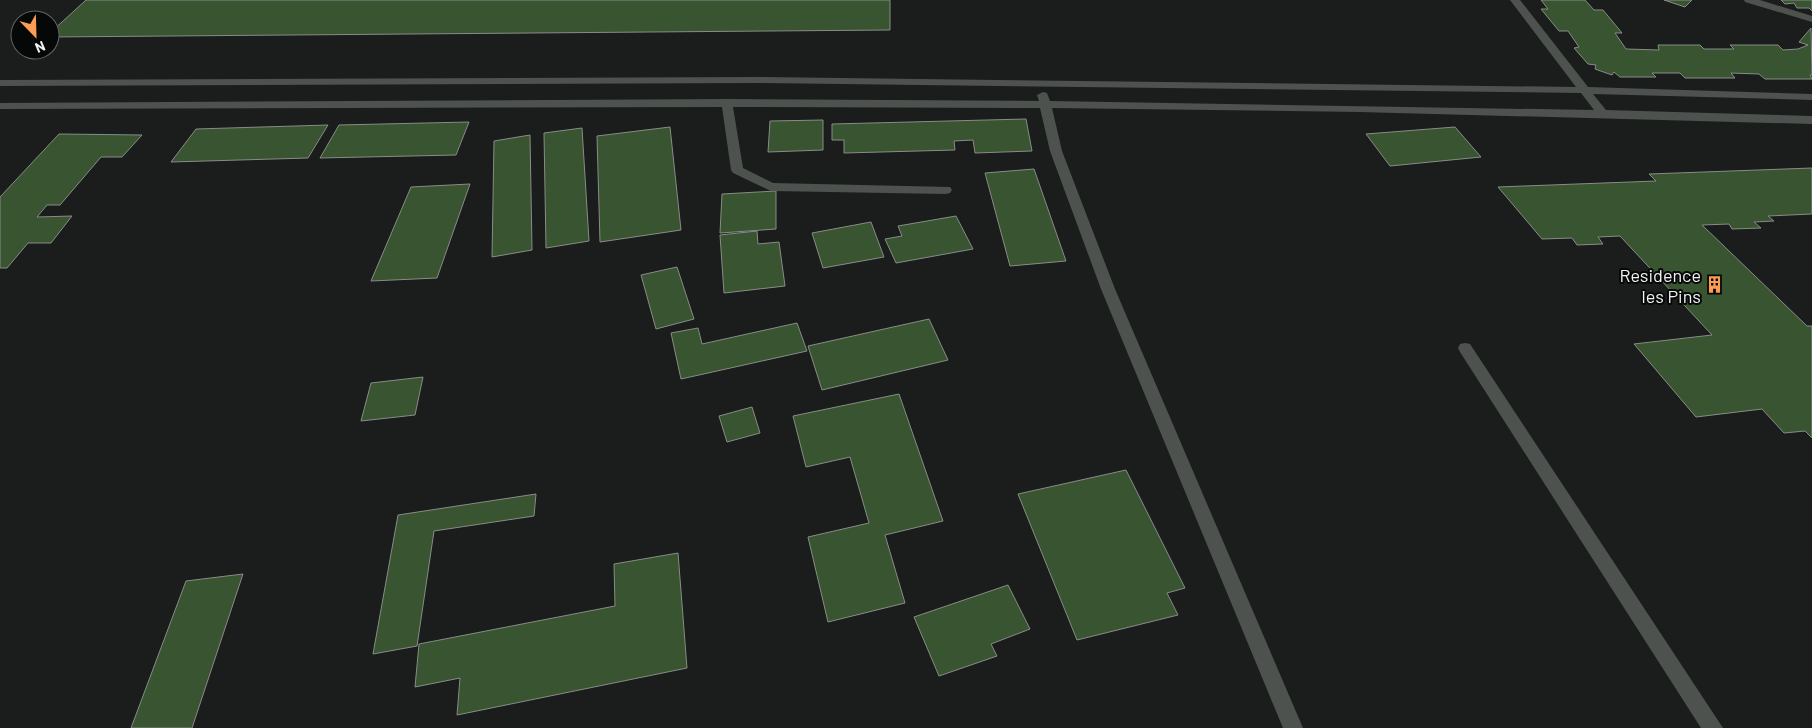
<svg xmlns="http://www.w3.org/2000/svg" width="1812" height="728" viewBox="0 0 1812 728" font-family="Barlow,sans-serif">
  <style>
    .building { fill: #385430; stroke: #898c88 }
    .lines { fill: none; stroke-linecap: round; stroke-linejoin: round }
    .minor { fill: #4d524f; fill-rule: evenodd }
    .labels { text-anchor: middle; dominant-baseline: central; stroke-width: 4; stroke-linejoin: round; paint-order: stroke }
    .poi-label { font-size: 18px; fill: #f1f3f2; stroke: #060707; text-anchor: end }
  </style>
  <rect width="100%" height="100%" fill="#1a1d1b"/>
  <g class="building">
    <polygon points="86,0 890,0 890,30 50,37 50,33"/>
    <polygon points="1541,0 1585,0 1594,10 1603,10 1622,33 1615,33 1626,49 1659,50 1658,45 1700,45 1704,49 1734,49 1730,45 1778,45 1783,50 1798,49 1808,45 1799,42 1811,28 1812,75 1810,75 1812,79 1765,79 1759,74 1731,73 1735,78 1685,78 1680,73 1652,73 1656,77 1620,77 1614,72 1612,75 1595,69 1596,65 1588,64 1574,48 1579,47 1568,31 1559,31 1541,9 1548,9"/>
    <polygon points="1664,0 1692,0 1685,7"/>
    <polygon points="1781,0 1812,0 1812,11 1809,8 1797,8 1794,3 1785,4"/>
    <polygon points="1026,119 1032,151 975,153 973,140 954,141 955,150 844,153 844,140 832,140 832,124"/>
    <polygon points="823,120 823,150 768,152 770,121"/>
    <polygon points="469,122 456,155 320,158 339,125"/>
    <polygon points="328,125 308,158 171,162 196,129"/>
    <polygon points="670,127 681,230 600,242 597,136"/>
    <polygon points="1455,127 1481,157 1390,166 1366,134"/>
    <polygon points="582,128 589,241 546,248 544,133"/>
    <polygon points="59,134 142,135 122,157 101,157 60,205 47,205 37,217 72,216 51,243 28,243 7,268 0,268 0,197"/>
    <polygon points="530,135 532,250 492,257 494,141"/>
    <polygon points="1812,168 1812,214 1768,216 1774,221 1754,222 1761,228 1732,229 1729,224 1702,225 1807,326 1812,326 1812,438 1805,431 1784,433 1762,409 1696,417 1634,344 1712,335 1620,236 1598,237 1603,244 1577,245 1572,238 1542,239 1498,187 1656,181 1649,174"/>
    <polygon points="1034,169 1066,261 1010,266 985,173"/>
    <polygon points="470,184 437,278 371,281 411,187"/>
    <polygon points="776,191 776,229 720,233 722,194"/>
    <polygon points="956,216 973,249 896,263 885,239 902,236 898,226"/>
    <polygon points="871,222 884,257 823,268 812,233"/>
    <polygon points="757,231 758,244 779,242 785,286 724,293 720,235"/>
    <polygon points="677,267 694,319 656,329 641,275"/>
    <polygon points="929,319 948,360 822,390 808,346"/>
    <polygon points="797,323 807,351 681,379 671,333 698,328 702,344"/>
    <polygon points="423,377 415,415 361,421 371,383"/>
    <polygon points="899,394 943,521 885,535 905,603 828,622 808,537 869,523 850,457 806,467 793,416"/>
    <polygon points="752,407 760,433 727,442 719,416"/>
    <polygon points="1126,470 1185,588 1167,593 1178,615 1077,640 1018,494"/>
    <polygon points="536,494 534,516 434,531 417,646 373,654 398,515"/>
    <polygon points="678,553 687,668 457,715 460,678 415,687 419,644 615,606 614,564"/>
    <polygon points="243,574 192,728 131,728 186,581"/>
    <polygon points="1008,585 1030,629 991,644 997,656 939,676 914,617"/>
  </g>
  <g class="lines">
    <g class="minor">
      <polygon points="1510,0 1520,0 1588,87 1812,94 1812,100 1593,94 1606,110 1812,116 1812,124 1359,112 1052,108 1062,151 1115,289 1303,728 1283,728 1101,289 1050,151 1040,108 733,107 743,168 773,183 950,187 952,190 950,193 946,194 771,191 733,173 731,170 722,107 0,109 0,103 727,99 1039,101 1037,95 1043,92 1047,93 1050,101 1594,110 1581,93 755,83 0,86 0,80 755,77 1576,87"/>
      <polygon points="1744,0 1760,0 1812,16 1812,22 1745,2"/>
      <polygon points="1465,343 1470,344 1723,728 1701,728 1460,352 1458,348 1460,344"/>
    </g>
  </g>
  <defs>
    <symbol id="building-bare" viewBox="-9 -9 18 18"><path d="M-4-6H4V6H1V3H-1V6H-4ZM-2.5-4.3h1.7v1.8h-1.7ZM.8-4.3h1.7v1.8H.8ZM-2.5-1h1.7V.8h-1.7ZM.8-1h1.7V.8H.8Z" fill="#fc9d53" stroke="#060707" stroke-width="2.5" paint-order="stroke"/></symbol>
  </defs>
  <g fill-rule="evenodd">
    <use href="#building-bare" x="1702" y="272" width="25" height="25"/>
  </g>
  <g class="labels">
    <g class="poi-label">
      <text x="1701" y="275">Residence<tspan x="1701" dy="21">les Pins</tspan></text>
    </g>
  </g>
  <g transform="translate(35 35) rotate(157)"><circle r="24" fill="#060707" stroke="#646565"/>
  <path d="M0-4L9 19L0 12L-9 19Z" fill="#fc9d53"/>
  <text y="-8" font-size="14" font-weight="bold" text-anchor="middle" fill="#f1f3f2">N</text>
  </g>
</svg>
